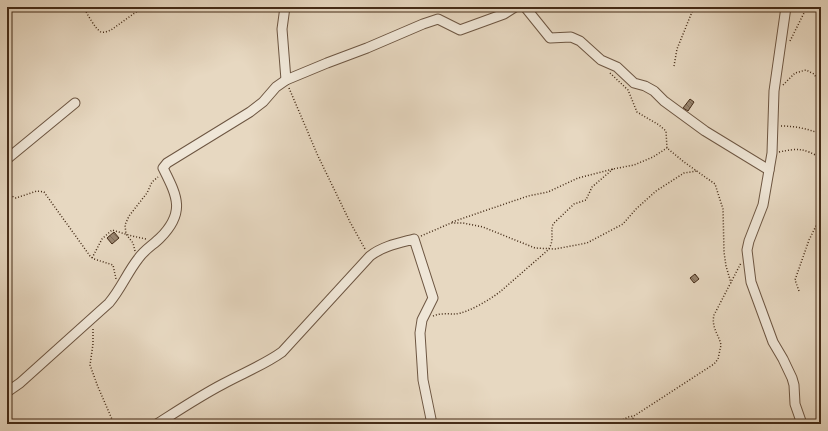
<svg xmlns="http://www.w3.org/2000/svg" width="828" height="431" viewBox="0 0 828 431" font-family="'IM FELL French Canon',serif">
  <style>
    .building { fill: url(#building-back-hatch); stroke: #442b17 }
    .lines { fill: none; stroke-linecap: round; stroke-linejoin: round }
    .minor-casing { stroke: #6d5642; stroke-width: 11 }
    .path { stroke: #442b17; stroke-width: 1.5; stroke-dasharray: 1 2; stroke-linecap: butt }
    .minor { stroke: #efe6d7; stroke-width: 9 }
  </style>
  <defs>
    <pattern id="building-back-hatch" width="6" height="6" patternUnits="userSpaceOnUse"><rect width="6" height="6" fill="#99856f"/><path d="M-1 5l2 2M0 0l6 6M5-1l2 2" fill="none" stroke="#7e6d5a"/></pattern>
  </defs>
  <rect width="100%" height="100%" fill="#e7d8c1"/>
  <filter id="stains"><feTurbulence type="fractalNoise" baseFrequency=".005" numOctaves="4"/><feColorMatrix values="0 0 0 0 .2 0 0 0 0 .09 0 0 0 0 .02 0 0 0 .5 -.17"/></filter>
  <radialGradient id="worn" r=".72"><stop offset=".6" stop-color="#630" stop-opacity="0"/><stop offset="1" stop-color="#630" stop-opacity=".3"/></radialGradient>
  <g class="building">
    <polygon points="690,99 694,102 688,111 683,108"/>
    <polygon points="114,232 119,238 112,244 107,238"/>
    <polygon points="695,274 699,279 694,283 690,278"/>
  </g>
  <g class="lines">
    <defs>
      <g id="minor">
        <polyline points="285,7 282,29 286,80"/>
        <polyline points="525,7 550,38 571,37 580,41 601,60 617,67 634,83 645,86 654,91 664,101 705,131 769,170"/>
        <polyline points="786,7 774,91 772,153 763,205 749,241 747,250 751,282 773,342 783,359 792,378 794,385 795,404 802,424"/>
        <polyline points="7,159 75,103"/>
        <path d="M 7,392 L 20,383 L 109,303 C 121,289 127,273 138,259 C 144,250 153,245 160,238 C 186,212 177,196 163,168 L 167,163 L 250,112 L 263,102 L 276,87 L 286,80 L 327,63 L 367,48 L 423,24 L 438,19 L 460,30 L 504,14 L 515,7"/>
        <path d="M 157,424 C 179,410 200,396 223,384 C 243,373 264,365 282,352 L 370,256 C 383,246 399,243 414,239 L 433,298 L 422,320 L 420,333 L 423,380 L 432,424"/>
      </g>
    </defs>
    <use href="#minor" class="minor-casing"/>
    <g class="path">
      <path d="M 83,7 C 87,13 95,29 101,32 C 105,33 108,31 111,30 L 143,7"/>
      <polyline points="790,41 805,11 809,7"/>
      <polyline points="674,66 677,49 694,7"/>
      <polyline points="610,73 628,90 637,112 659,125 666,131 667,148 684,162 715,184 723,209 724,252 726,266 731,283"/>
      <polyline points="783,85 795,73 806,70 814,74 821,84"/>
      <polyline points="289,88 318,156 350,222 365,249"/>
      <path d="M 781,126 C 796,126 808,129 821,134"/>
      <path d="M 779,152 C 799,148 803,148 821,158"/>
      <polyline points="7,194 16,198 37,191 44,192 90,256 94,259 113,265 116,279"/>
      <polyline points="452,222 528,196 548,192 578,178 613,169 634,165 653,157 667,148"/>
      <polyline points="421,236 451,223 463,223 483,227 535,248 555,249 587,243 623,224 636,209 656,191 684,173 697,171"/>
      <polyline points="135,251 133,243 126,234 125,225 129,216 147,193 152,182 158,177"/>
      <polyline points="92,258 102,239 112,230 132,236 146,239"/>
      <polyline points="799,291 795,280 809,240 821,216"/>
      <path d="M 433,316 C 440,313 448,314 455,314 C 468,313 491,299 501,291 L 548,250 C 555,240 550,234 553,224 L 574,204 L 586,200 L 592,187 L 613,169"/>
      <polyline points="93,329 93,344 90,365 98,387 114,424"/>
      <polyline points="615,424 628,417 634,416"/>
      <path d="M 630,424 L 634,416 L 714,364 L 718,359 L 721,345 C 719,335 711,327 714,315 L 741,263"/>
    </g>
    <use href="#minor" class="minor"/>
  </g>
  <rect width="828" height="431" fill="none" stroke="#e7d8c1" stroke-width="24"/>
  <rect x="8" y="8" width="812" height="415" fill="none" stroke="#442b17" stroke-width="2"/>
  <rect x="12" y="12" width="804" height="407" fill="none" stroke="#442b17"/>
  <rect width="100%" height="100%" filter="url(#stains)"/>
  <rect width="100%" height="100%" fill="url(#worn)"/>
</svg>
